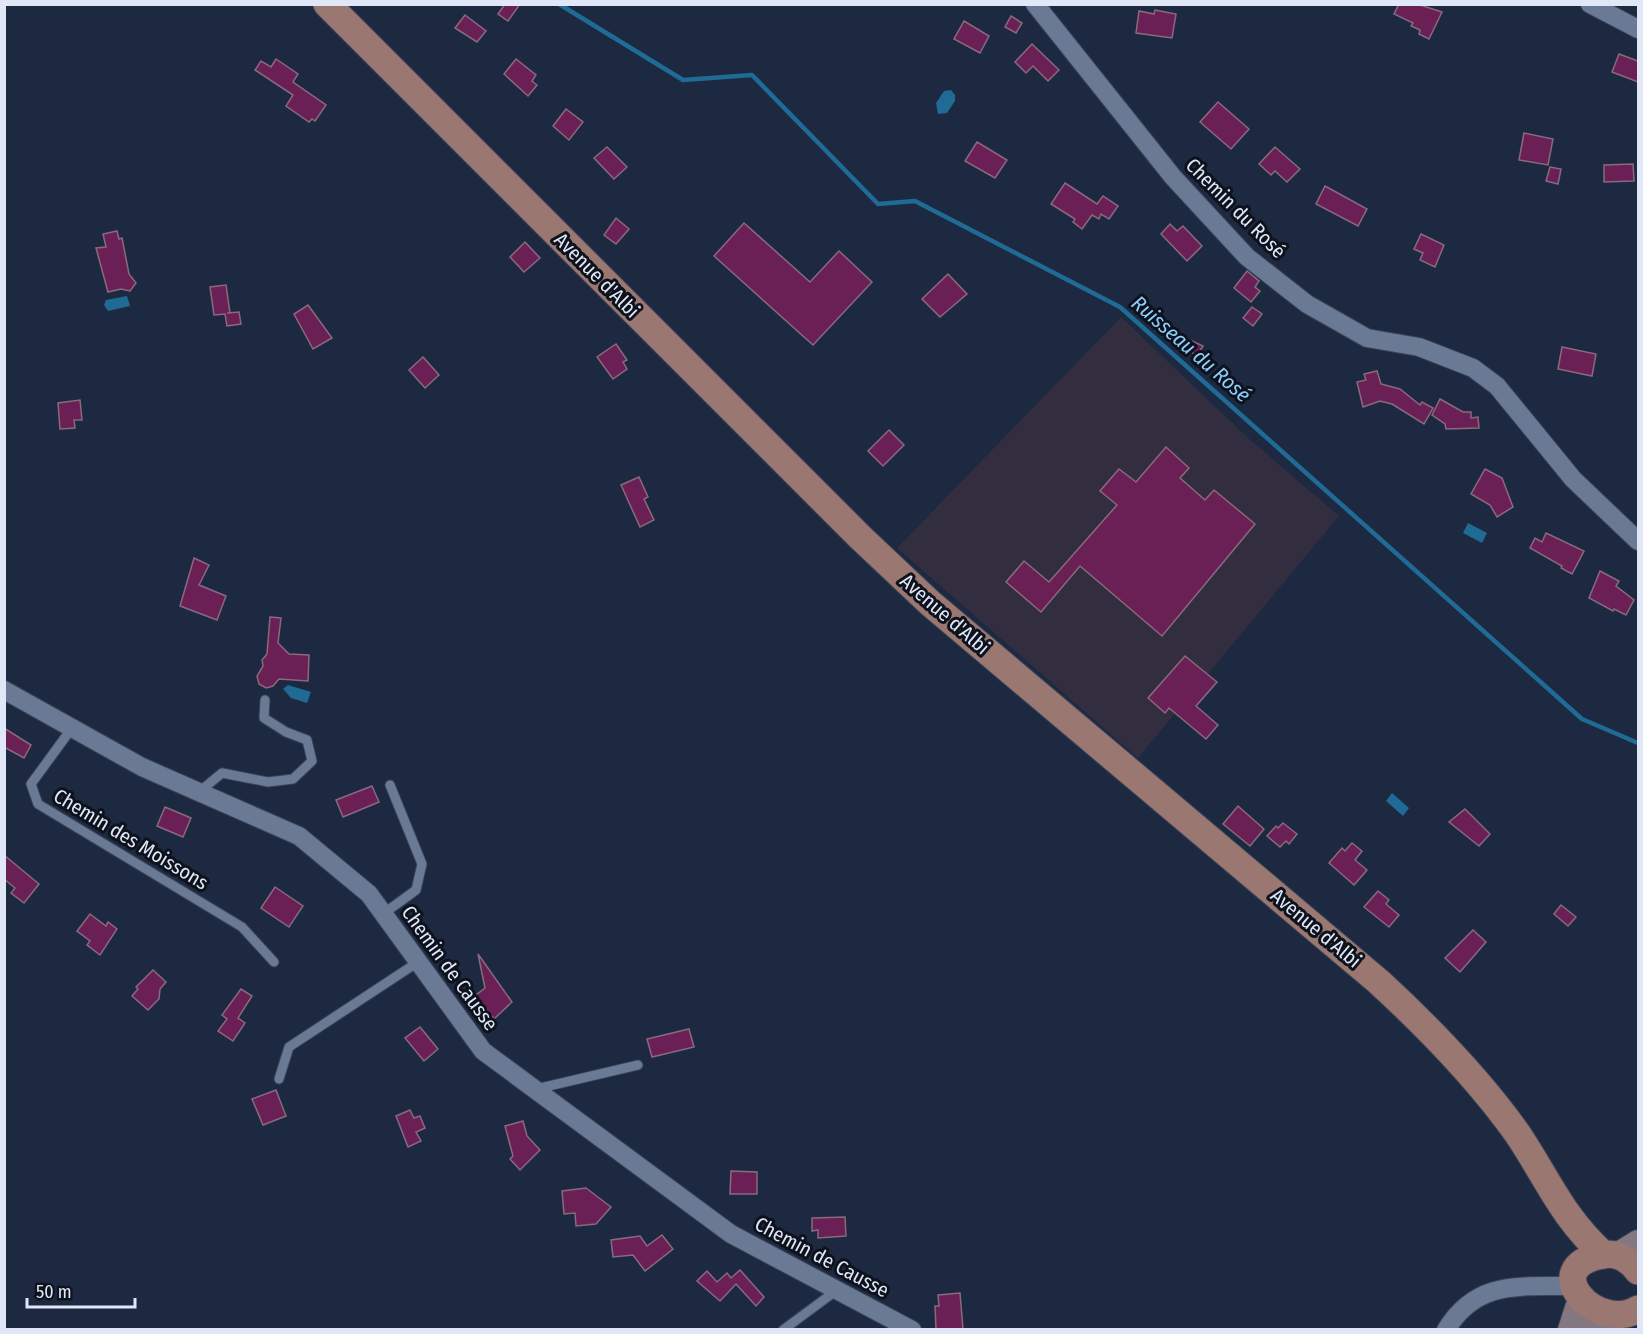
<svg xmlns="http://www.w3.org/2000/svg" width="1643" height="1334" viewBox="0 0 1643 1334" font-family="'Fira Sans Condensed',sans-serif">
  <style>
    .commercial { fill: #322e3f }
    .water { fill: #1f6b96 }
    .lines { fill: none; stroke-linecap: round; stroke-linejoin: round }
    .stream { stroke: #1f6b96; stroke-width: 4.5 }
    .building { fill: #6b2055; stroke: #886a7d; stroke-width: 1.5 }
    .service-casing { stroke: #3b4558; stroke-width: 11 }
    .minor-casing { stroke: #3b4558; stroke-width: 20 }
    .secondary-casing { stroke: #3b4558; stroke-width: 26 }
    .primary-casing { stroke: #3b4558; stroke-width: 29 }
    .service { stroke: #6a7994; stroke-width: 9 }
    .minor { stroke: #6a7994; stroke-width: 18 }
    .secondary { stroke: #837882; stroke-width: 24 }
    .primary { stroke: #9b7771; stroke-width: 27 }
    .labels { text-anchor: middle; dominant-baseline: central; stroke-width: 6; stroke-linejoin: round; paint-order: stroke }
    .street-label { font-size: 20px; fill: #e0e8f8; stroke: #0d121d }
    .water-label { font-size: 21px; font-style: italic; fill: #8ccffc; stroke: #0d121d }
  </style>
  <rect width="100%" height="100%" fill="#1d2940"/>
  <polygon class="commercial" points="1121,317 1246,436 1339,516 1138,758 897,548"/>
  <g class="water">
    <polygon points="951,90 955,95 955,101 947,113 938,114 936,103 944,91"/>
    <polygon points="127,296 130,306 108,311 104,305 106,300"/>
    <polygon points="1468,523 1487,533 1482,543 1463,533"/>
    <polygon points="288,685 311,692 307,703 291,698 283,689"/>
    <polygon points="1392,793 1409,808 1403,816 1386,801"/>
  </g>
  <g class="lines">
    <polyline class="stream" points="559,4 683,80 752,75 878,204 915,201 1120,307 1582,719 1638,743"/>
  </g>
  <g class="building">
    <polygon points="505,4 520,4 508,21 498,14"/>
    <polygon points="1399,4 1417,4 1442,12 1429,39 1419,34 1420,30 1411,26 1413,23 1394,14"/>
    <polygon points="1155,10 1176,14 1172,38 1136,33 1139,11 1154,14"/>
    <polygon points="465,15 486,31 477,42 455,28"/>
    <polygon points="1011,16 1022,23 1016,33 1005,27"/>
    <polygon points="964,21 989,36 980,53 954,39"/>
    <polygon points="1032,44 1059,70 1048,81 1033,66 1026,73 1015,62"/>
    <polygon points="1619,54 1638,61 1638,82 1612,72"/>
    <polygon points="276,59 298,74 293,82 326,105 315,121 312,119 309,122 286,106 293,95 255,70 261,61 271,67"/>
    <polygon points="516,59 536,75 532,81 537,85 528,96 504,74"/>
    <polygon points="1218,102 1249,129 1231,149 1200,122"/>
    <polygon points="566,109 583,122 569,140 553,126"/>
    <polygon points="1524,133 1553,139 1548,165 1519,160"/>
    <polygon points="977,142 1007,160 995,178 965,161"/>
    <polygon points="607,147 627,167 614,179 594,158"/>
    <polygon points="1275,147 1300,169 1287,182 1275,171 1271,175 1259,164"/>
    <polygon points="1633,164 1634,181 1604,182 1604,165"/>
    <polygon points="1550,167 1561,169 1558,184 1546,181"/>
    <polygon points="1065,183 1097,204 1103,196 1118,206 1109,219 1101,214 1099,219 1092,215 1082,229 1073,222 1075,219 1051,204"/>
    <polygon points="1325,186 1367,209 1358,226 1316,204"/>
    <polygon points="616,218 629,229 616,244 604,235"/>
    <polygon points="744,223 810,282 839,251 872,282 813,345 714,256"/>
    <polygon points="1170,224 1177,231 1183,226 1202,246 1187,261 1161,234"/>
    <polygon points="117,231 119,239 122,238 129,274 136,283 130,291 121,289 108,292 96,248 106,247 103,234"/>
    <polygon points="1421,234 1444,245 1435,267 1420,260 1423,253 1414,249"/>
    <polygon points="525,242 540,258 524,272 510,257"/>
    <polygon points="1247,271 1259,281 1255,287 1260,291 1251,302 1234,288"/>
    <polygon points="948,274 967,294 940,317 922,299"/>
    <polygon points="226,285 230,313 227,313 239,312 241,324 227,326 225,314 214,315 210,287"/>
    <polygon points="308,305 332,338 313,349 294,314"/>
    <polygon points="1252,307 1262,314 1253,326 1243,318"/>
    <polygon points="1186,338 1203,346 1197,356 1181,345"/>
    <polygon points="616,344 627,360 623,362 627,369 613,379 597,357"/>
    <polygon points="1562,347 1596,354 1592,376 1558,369"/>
    <polygon points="423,357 439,375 425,388 409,370"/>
    <polygon points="1377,371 1381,384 1400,389 1420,405 1422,402 1433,408 1424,424 1392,404 1380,401 1363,407 1357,382 1366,380 1364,374"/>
    <polygon points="1440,399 1463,412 1471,412 1471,418 1478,417 1479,428 1446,429 1445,424 1432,415"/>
    <polygon points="80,400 82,420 74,420 75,428 60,429 58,403"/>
    <polygon points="889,430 904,445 883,466 868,451"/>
    <polygon points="1166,447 1189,468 1180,478 1205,500 1214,490 1255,524 1162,636 1080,566 1041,612 1006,582 1024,561 1049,582 1117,505 1100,491 1119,469 1136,482"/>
    <polygon points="1485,469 1502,478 1513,507 1497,517 1490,505 1471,494"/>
    <polygon points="639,477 648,497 644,499 654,520 640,527 621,485"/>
    <polygon points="1546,533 1584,551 1572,574 1561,568 1562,566 1530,548 1535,538 1542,542"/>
    <polygon points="194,558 209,565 199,585 226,596 217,620 180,606"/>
    <polygon points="1600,571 1619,581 1616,586 1634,600 1626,615 1614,609 1613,611 1589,598"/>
    <polygon points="270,617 281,618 278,643 289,654 309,655 308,681 279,679 273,686 266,688 259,684 257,676 263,666 262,660 267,654"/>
    <polygon points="1185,656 1217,682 1196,706 1218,725 1206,739 1169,708 1165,713 1148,698"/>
    <polygon points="4,728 31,745 24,758 4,747"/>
    <polygon points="372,786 379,802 343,817 336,800"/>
    <polygon points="1238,806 1264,829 1250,846 1223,824"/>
    <polygon points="165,807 191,818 183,837 157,826"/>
    <polygon points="1465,809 1490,834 1479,846 1449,822"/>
    <polygon points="1283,823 1297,834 1289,844 1286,841 1280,847 1267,836 1276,826 1278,828"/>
    <polygon points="1352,843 1362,851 1355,860 1367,870 1354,885 1329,863 1342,848 1345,851"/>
    <polygon points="4,855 39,884 24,903 11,893 15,888 4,879"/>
    <polygon points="275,887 303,906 289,927 261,908"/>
    <polygon points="1378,891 1389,900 1386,904 1399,915 1389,927 1364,907"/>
    <polygon points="1561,905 1576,917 1568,926 1554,914"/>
    <polygon points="90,914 106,926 108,922 117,929 100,955 87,945 90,941 77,931"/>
    <polygon points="1473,930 1486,942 1460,972 1445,958"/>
    <polygon points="478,954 512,1002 494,1019 476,995 485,988"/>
    <polygon points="153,970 166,982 160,989 159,999 148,1010 132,996 138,989 136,987"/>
    <polygon points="241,989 252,996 238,1018 245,1023 233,1041 218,1031 227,1019 222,1015"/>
    <polygon points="420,1027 438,1049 424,1061 405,1038"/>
    <polygon points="689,1029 694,1047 652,1057 647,1039"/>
    <polygon points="276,1090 286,1116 263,1125 252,1099"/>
    <polygon points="410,1110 414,1118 420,1116 425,1128 416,1132 421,1141 408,1147 396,1116"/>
    <polygon points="523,1121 527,1136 540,1150 520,1170 510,1159 513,1156 505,1126"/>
    <polygon points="731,1171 757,1172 757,1194 730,1194"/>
    <polygon points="586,1188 611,1207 596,1224 576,1226 575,1213 564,1214 562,1191"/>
    <polygon points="845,1217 846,1236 818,1238 818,1230 812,1231 812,1218"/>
    <polygon points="662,1235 673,1249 645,1271 633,1255 613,1257 611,1240 640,1236 647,1246"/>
    <polygon points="740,1270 764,1297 756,1306 736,1284 720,1301 697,1281 707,1271 717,1282 727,1273 731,1278"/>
    <polygon points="960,1293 963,1329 936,1329 935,1306 939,1306 938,1295"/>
  </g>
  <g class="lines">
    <defs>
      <g id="service">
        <polyline points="72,728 31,784 38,804 242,927 274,962"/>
        <polyline points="199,792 222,773 268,782 293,779 312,761 307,740 286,732 264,718 265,700"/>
        <polyline points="383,914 416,890 422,864 390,785"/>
        <polyline points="279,1079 289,1047 418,962"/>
        <polyline points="536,1089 638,1065"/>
        <polyline points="783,1330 837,1290"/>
      </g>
      <g id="minor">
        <polyline points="1035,4 1173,177 1247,257 1307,304 1367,338 1419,347 1473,368 1497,386 1573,479 1638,541"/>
        <polyline points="1590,4 1638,29"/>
        <polyline points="4,690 142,767 299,836 369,894 483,1051 731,1234 912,1330"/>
        <path d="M 1446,1330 C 1477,1279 1521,1287 1573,1286"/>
      </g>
      <g id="secondary">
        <polyline points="1617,1255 1638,1242"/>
        <polyline points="1570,1330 1577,1308"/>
        <polyline points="1590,1330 1602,1326"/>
      </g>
      <g id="primary">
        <path d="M 327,4 L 860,537 L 930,603 L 1379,982 C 1430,1029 1477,1077 1517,1133 C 1548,1179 1561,1216 1604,1255"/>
        <path d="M 1638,1271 C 1630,1260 1617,1252 1603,1255 C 1535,1267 1597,1334 1638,1309"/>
      </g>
    </defs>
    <use href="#service" class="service-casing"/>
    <use href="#minor" class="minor-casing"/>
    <use href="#secondary" class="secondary-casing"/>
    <use href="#primary" class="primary-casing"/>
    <use href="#service" class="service"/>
    <use href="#minor" class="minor"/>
    <use href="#secondary" class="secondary"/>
    <use href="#primary" class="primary"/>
  </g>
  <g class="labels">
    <g class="street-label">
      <text transform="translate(1236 208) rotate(45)">Chemin du Rosé</text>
      <text transform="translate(597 275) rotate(45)">Avenue d'Albi</text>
      <text transform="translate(945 614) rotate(41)">Avenue d'Albi</text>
      <text transform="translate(131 839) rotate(31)">Chemin des Moissons</text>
      <text transform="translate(1316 928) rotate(40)">Avenue d'Albi</text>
      <text transform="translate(450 968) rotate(54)">Chemin de Causse</text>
      <text transform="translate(822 1257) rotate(28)">Chemin de Causse</text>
    </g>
    <g class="water-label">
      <text transform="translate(1191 349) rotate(41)">Ruisseau du Rosé</text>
    </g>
  </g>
  <rect width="1643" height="1334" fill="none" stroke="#e0e8f8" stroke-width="12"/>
  <path d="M27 1298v9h108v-9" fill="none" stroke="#e0e8f8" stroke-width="3"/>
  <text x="36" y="1298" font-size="18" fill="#e0e8f8" stroke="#0d121d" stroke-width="4.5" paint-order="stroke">50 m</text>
</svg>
